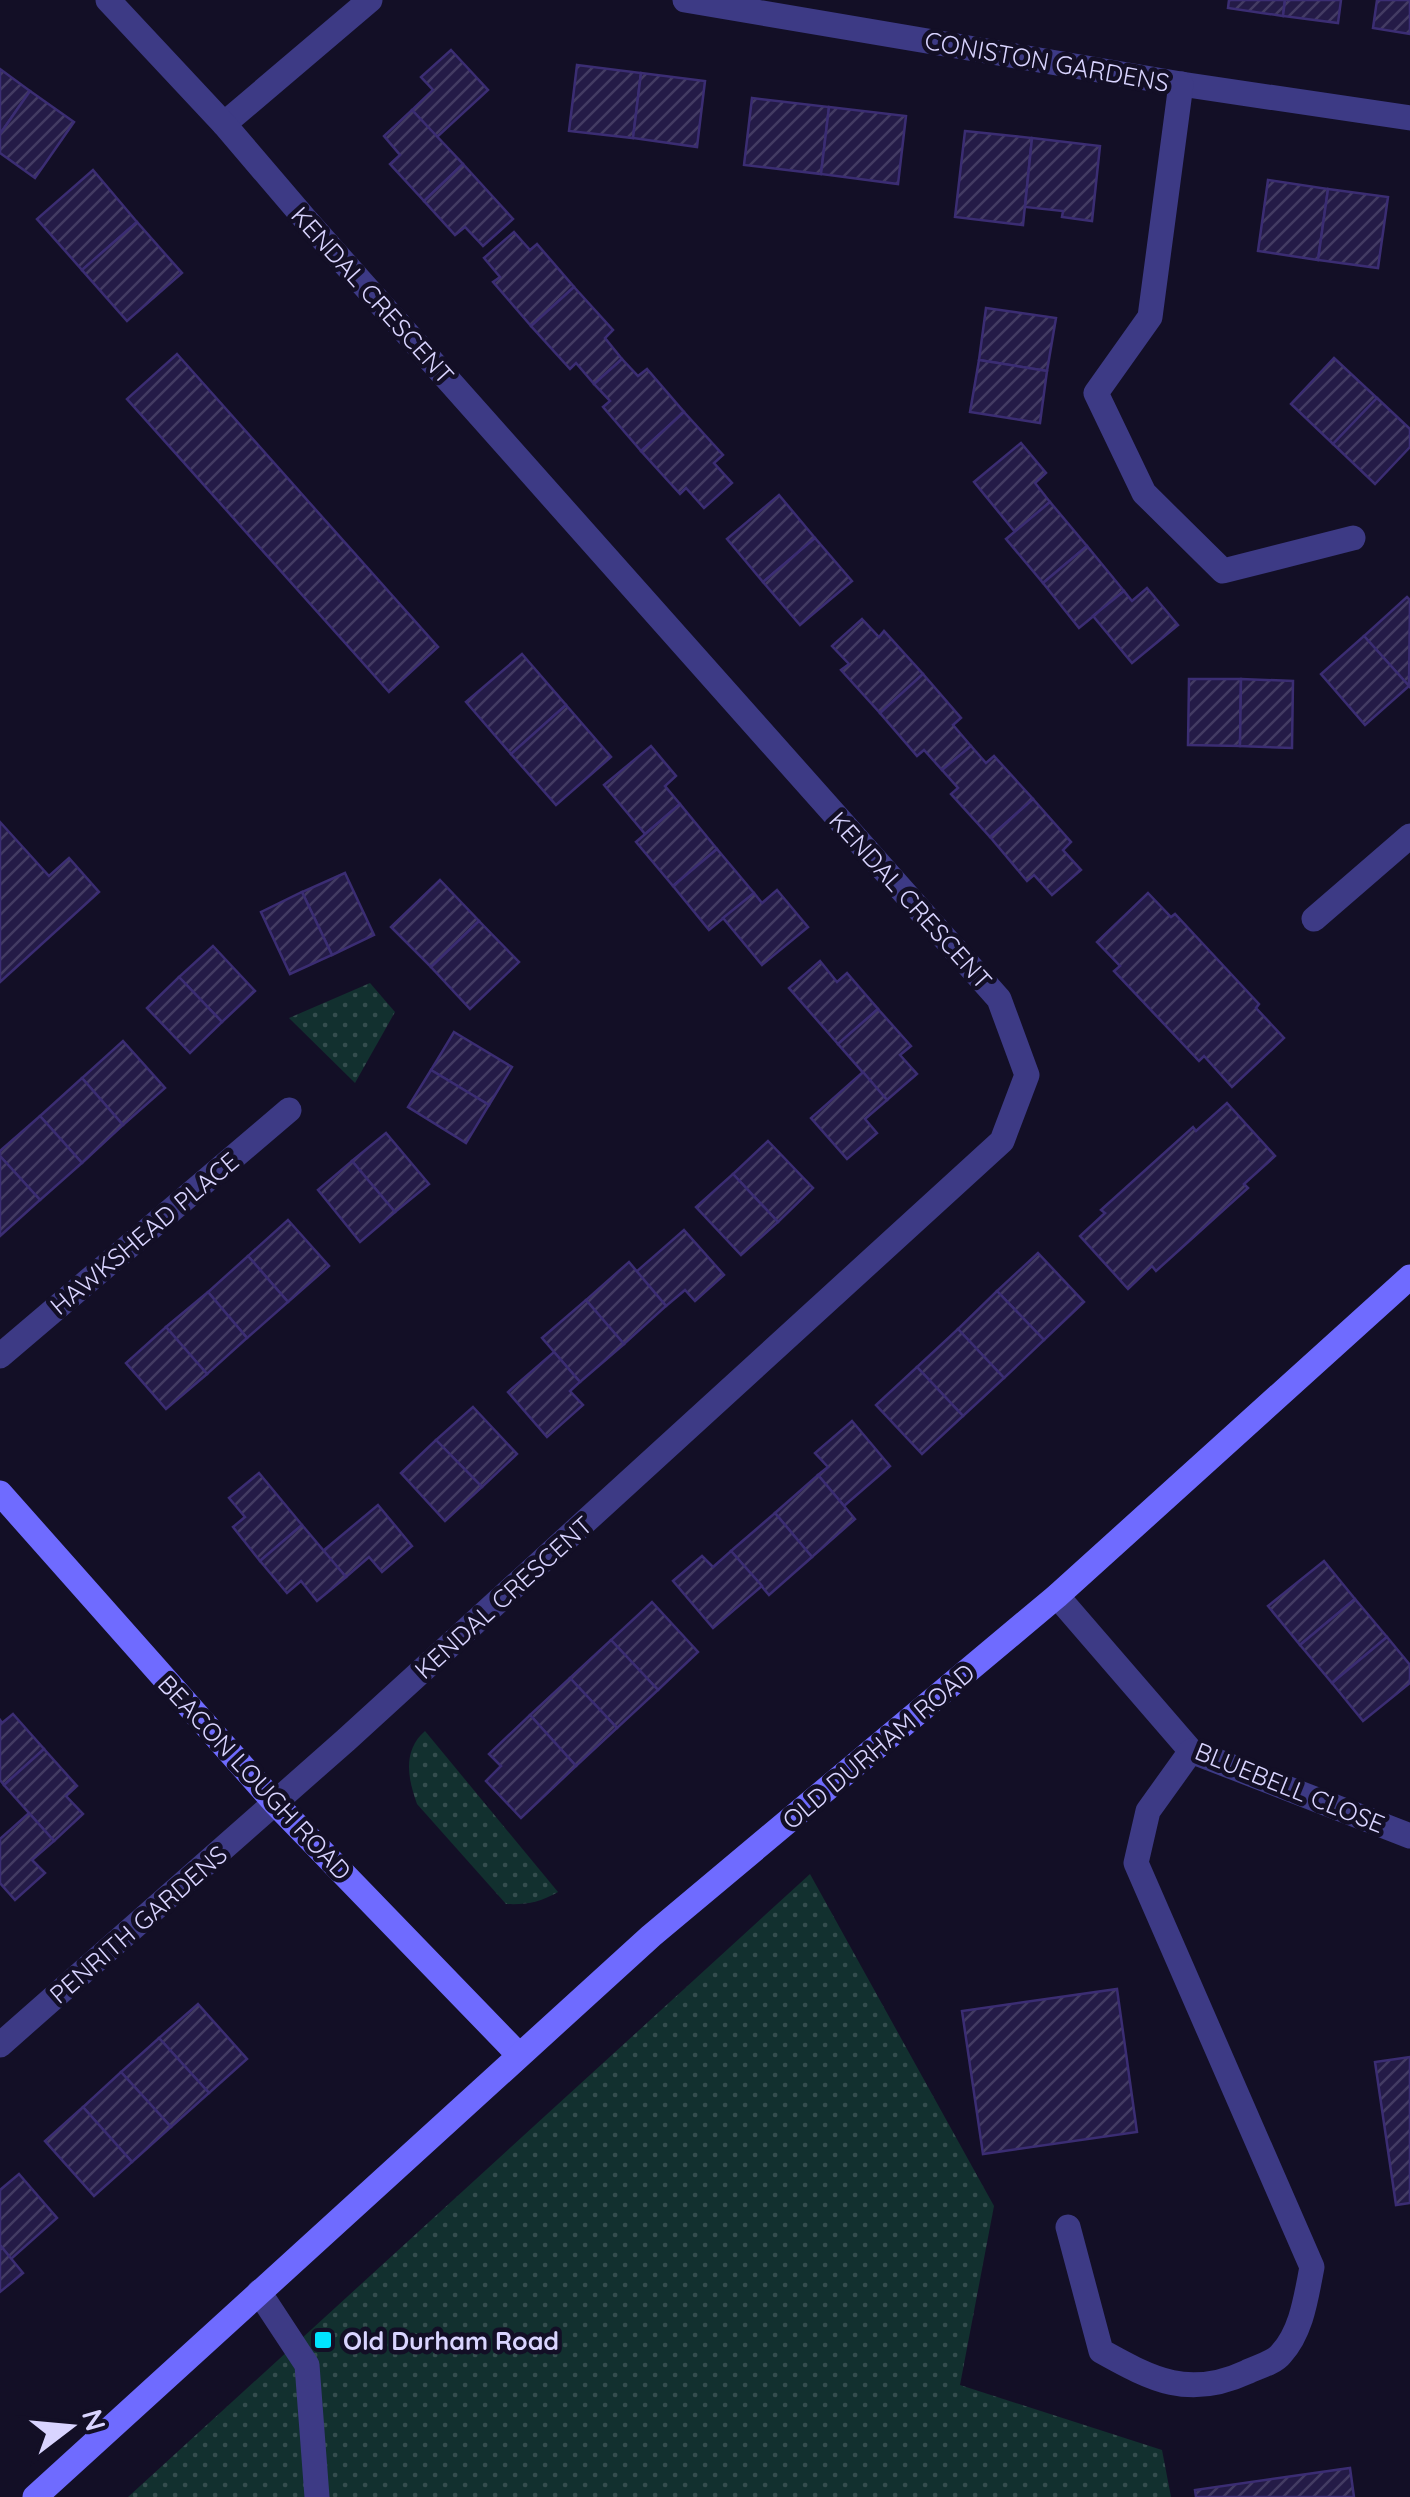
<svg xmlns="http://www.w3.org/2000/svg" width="1410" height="2497" viewBox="0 0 1410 2497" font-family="Quicksand,sans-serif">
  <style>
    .grass { fill: url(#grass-dots) }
    .building { fill: url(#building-hatch); stroke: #3b2d73; stroke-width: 2.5 }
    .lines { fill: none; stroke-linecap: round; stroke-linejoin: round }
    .lane { stroke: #3d3a85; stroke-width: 25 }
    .street { stroke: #3d3a85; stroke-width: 25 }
    .secondary { stroke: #6f6bff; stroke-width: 25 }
    .poi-dot { fill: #00e5ff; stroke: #130f26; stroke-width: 4 }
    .labels { text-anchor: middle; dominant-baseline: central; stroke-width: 9; stroke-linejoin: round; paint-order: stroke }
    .street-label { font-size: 25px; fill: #d9d4ff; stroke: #130f26 }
    .poi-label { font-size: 25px; font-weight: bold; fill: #d9d4ff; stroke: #130f26; text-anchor: start }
  </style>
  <defs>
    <pattern id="grass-dots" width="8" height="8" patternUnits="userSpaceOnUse" patternTransform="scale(2.5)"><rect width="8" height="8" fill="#12302f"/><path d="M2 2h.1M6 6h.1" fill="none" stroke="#344d4e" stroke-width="1.8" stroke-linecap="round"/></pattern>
    <pattern id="building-hatch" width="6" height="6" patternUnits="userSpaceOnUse" patternTransform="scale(2.5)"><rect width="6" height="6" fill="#241b47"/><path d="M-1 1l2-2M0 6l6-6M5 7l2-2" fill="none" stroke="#433b63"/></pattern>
  </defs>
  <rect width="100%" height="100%" fill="#130f26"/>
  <g class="grass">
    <polygon points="370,983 395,1012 355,1083 289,1018"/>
    <path d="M 425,1731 L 558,1892 C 541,1902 526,1905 506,1904 L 417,1804 C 408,1779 402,1751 425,1731 Z"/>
    <polygon points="810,1874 994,2206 960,2385 1162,2450 1171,2497 128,2497"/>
  </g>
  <g class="building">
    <polygon points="1229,0 1285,0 1283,16 1228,8"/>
    <polygon points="1285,0 1341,0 1338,23 1283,16"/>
    <polygon points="1377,0 1410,0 1410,34 1373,28"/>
    <polygon points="451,50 488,90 437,137 412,110 433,90 421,77"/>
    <polygon points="577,65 641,73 633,138 569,131"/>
    <polygon points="0,69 30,91 0,134"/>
    <polygon points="641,73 705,81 697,147 633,138"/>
    <polygon points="30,91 74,122 35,178 0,153 0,134"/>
    <polygon points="752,98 829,107 821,174 744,165"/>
    <polygon points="829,107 906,116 898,184 821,174"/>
    <polygon points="412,110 463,164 424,201 390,164 400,155 384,136"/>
    <polygon points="965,131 1032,138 1023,225 955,217"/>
    <polygon points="1032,138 1100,146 1092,221 1062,217 1063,211 1025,207"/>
    <polygon points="463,164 513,219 483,246 465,227 455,235 424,201"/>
    <polygon points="93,170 137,222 82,270 37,219"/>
    <polygon points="1268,180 1328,189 1318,260 1258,251"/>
    <polygon points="1328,189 1388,197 1378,268 1318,260"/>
    <polygon points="137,222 182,273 127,321 82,270"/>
    <polygon points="514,232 530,250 537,244 574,287 531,326 493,282 500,277 484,258"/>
    <polygon points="574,287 613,330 605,338 622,359 594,384 576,363 570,369 531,326"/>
    <polygon points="986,308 1056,318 1047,371 979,360"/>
    <polygon points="177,354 438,647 389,692 127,399"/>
    <polygon points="1334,358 1377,398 1333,444 1291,404"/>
    <polygon points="622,359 638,376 647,369 684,412 641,451 603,407 610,401 594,384"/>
    <polygon points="979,360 1047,371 1040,423 970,412"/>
    <polygon points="1377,398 1410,429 1410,447 1375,484 1333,444"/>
    <polygon points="684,412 723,455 714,463 732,483 704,508 686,488 680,494 641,451"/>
    <polygon points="1021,443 1046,473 1035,483 1050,502 1015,532 974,482"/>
    <polygon points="779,495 815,538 763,582 727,539"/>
    <polygon points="1050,502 1087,546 1043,583 1006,539"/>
    <polygon points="815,538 852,581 800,625 763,582"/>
    <polygon points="1087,546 1124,591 1079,628 1043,583"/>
    <polygon points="1147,588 1178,625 1132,663 1093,616 1124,591 1132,601"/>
    <polygon points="1407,597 1410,600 1409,686 1364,636"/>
    <polygon points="862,619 879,637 884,631 923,674 880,713 841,670 849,664 832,646"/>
    <polygon points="1364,636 1409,686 1365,725 1321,674"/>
    <polygon points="522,654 566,705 511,754 466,702"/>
    <polygon points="923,674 961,718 953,725 971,746 942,770 924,750 917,756 880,713"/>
    <polygon points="1189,679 1241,679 1240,746 1188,745"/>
    <polygon points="1241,679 1293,681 1292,748 1240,746"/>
    <polygon points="566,705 611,757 556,805 511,754"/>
    <polygon points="651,746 676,776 665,786 680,804 645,834 604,785"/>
    <polygon points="971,746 986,763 994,756 1033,799 990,837 951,794 958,788 942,770"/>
    <polygon points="1033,799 1071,842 1063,850 1081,870 1052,895 1034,875 1027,881 990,837"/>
    <polygon points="680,804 717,849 673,886 636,842"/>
    <polygon points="0,822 49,876 69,858 99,892 0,982"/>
    <polygon points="717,849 754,893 709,930 673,886"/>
    <polygon points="345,873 374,935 332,955 302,892"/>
    <polygon points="440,880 479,921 431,967 391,927"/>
    <polygon points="777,890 808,927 762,965 723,918 754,893 762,903"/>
    <polygon points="302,892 332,955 290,974 261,912"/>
    <polygon points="1148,893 1171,917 1175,914 1259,1004 1256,1008 1284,1038 1232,1087 1204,1056 1199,1061 1114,971 1120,966 1097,942"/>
    <polygon points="479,921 519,962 470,1009 431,967"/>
    <polygon points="213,946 255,991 222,1022 179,977"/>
    <polygon points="820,961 837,982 847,973 878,1009 838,1044 789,988"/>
    <polygon points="179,977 222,1022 190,1053 147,1008"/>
    <polygon points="878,1009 911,1046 900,1055 917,1074 887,1100 838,1044"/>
    <polygon points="454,1032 512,1067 489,1105 431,1070"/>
    <polygon points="123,1041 165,1088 123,1125 82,1078"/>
    <polygon points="431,1070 489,1105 466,1143 408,1107"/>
    <polygon points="863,1072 887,1100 865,1119 877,1133 847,1159 811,1118"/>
    <polygon points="82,1078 123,1125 82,1163 40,1116"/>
    <polygon points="1227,1103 1275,1156 1244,1184 1248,1188 1156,1271 1152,1266 1128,1289 1080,1236 1105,1213 1101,1210 1193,1127 1196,1131"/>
    <polygon points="40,1116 82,1163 40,1200 0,1156 0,1151"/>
    <polygon points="386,1133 429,1184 395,1212 352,1161"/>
    <polygon points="768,1141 813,1188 778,1222 733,1174"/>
    <polygon points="0,1156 40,1200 0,1236"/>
    <polygon points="352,1161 395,1212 360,1242 318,1190"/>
    <polygon points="733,1174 778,1222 741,1255 696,1207"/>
    <polygon points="288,1220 329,1266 288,1302 248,1256"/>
    <polygon points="684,1230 724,1275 695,1301 685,1290 666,1306 636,1272"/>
    <polygon points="1038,1253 1084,1302 1044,1340 997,1291"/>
    <polygon points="248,1256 288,1302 247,1338 208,1292"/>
    <polygon points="629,1262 666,1306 624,1344 586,1300"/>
    <polygon points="997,1291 1044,1340 1004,1378 958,1329"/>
    <polygon points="208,1292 247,1338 207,1374 166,1327"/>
    <polygon points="586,1300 624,1344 580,1382 542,1338"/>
    <polygon points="166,1327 207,1374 166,1409 126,1363"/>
    <polygon points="958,1329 1004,1378 963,1416 917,1367"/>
    <polygon points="554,1352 580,1382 570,1391 583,1405 547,1437 508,1392"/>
    <polygon points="917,1367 963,1416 922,1454 876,1405"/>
    <polygon points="473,1407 517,1454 482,1487 436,1440"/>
    <polygon points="852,1421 890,1466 844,1506 818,1475 828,1467 815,1453"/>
    <polygon points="436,1440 482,1487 445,1521 401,1473"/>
    <polygon points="259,1473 302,1525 260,1561 233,1527 245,1517 229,1498"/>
    <polygon points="818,1475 855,1519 812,1557 775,1513"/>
    <polygon points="378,1505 412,1546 382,1572 369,1557 346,1577 323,1551"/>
    <polygon points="775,1513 812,1557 769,1595 731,1551"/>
    <polygon points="302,1525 346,1577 317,1601 301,1581 287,1593 260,1561"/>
    <polygon points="731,1551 762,1586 713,1628 673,1581 702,1556 713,1567"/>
    <polygon points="1324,1561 1355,1599 1300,1645 1268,1606"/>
    <polygon points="1355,1599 1387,1637 1332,1683 1300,1645"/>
    <polygon points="652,1602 698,1652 658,1690 611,1640"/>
    <polygon points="1387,1637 1410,1665 1410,1683 1363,1721 1332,1683"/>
    <polygon points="611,1640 658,1690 617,1728 570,1678"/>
    <polygon points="570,1678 617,1728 576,1766 530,1715"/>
    <polygon points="13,1714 44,1749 4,1785 0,1780 0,1720 2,1723"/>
    <polygon points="530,1715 576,1766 521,1818 486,1781 501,1766 489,1754"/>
    <polygon points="44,1749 77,1786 66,1796 83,1814 54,1841 4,1785"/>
    <polygon points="29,1813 54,1841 32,1860 45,1873 15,1900 0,1883 0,1839"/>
    <polygon points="1117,1989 1137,2132 983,2154 962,2011"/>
    <polygon points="198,2004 247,2059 209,2093 159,2038"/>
    <polygon points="159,2038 209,2093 171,2127 121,2072"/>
    <polygon points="1410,2057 1410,2203 1396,2205 1375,2062"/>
    <polygon points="121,2072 171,2127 132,2162 83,2107"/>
    <polygon points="83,2107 132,2162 94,2196 45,2141"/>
    <polygon points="19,2174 57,2218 11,2259 0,2245 0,2190"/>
    <polygon points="0,2245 23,2273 0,2292"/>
    <polygon points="1350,2468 1354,2497 1196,2497 1195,2490"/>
  </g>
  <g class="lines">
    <polyline class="lane" points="259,2292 307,2365 317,2497"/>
    <g class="street">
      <polyline points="685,0 1181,84 1410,118"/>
      <polyline points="1181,84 1150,317 1096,393 1144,493 1223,571 1353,538"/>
      <polyline points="224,124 370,0"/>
      <polyline points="1314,919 1410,836"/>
      <polyline points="0,1356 289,1110"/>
      <polyline points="1057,1596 1191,1751 1410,1836"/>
      <polyline points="0,2045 346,1740 1002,1141 1027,1075 999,999 306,220 224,124 108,0"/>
      <path d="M 1068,2227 L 1101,2351 C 1153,2380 1189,2399 1247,2372 C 1257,2367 1274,2363 1281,2354 C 1302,2331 1306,2297 1312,2267 L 1136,1863 L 1148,1811 L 1191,1751"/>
    </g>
    <g class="secondary">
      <polyline points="0,1493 275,1803 518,2054"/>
      <polyline points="35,2497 651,1936 1057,1596 1410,1277"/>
    </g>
  </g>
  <rect class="poi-dot" x="313" y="2330" width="20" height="20" rx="5"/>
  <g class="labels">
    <g class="street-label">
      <text transform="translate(1047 61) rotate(10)">CONISTON GARDENS</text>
      <text transform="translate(373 295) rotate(48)">KENDAL CRESCENT</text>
      <text transform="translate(911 900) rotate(48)">KENDAL CRESCENT</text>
      <text transform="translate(144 1233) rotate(-40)">HAWKSHEAD PLACE</text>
      <text transform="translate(503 1597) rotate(-42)">KENDAL CRESCENT</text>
      <text transform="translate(878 1746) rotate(-40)">OLD DURHAM ROAD</text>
      <text transform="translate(255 1777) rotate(47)">BEACON LOUGH ROAD</text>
      <text transform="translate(1290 1787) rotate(22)">BLUEBELL CLOSE</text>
      <text transform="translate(138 1924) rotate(-41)">PENRITH GARDENS</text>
    </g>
    <g class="poi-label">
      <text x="343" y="2340">Old Durham Road</text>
    </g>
  </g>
  <g transform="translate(70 2427) rotate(74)" stroke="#130f26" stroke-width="8" paint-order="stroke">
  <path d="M0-8L18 38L0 25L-18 38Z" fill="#d9d4ff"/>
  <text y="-15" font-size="28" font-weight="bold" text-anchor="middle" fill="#d9d4ff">N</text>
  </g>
</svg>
